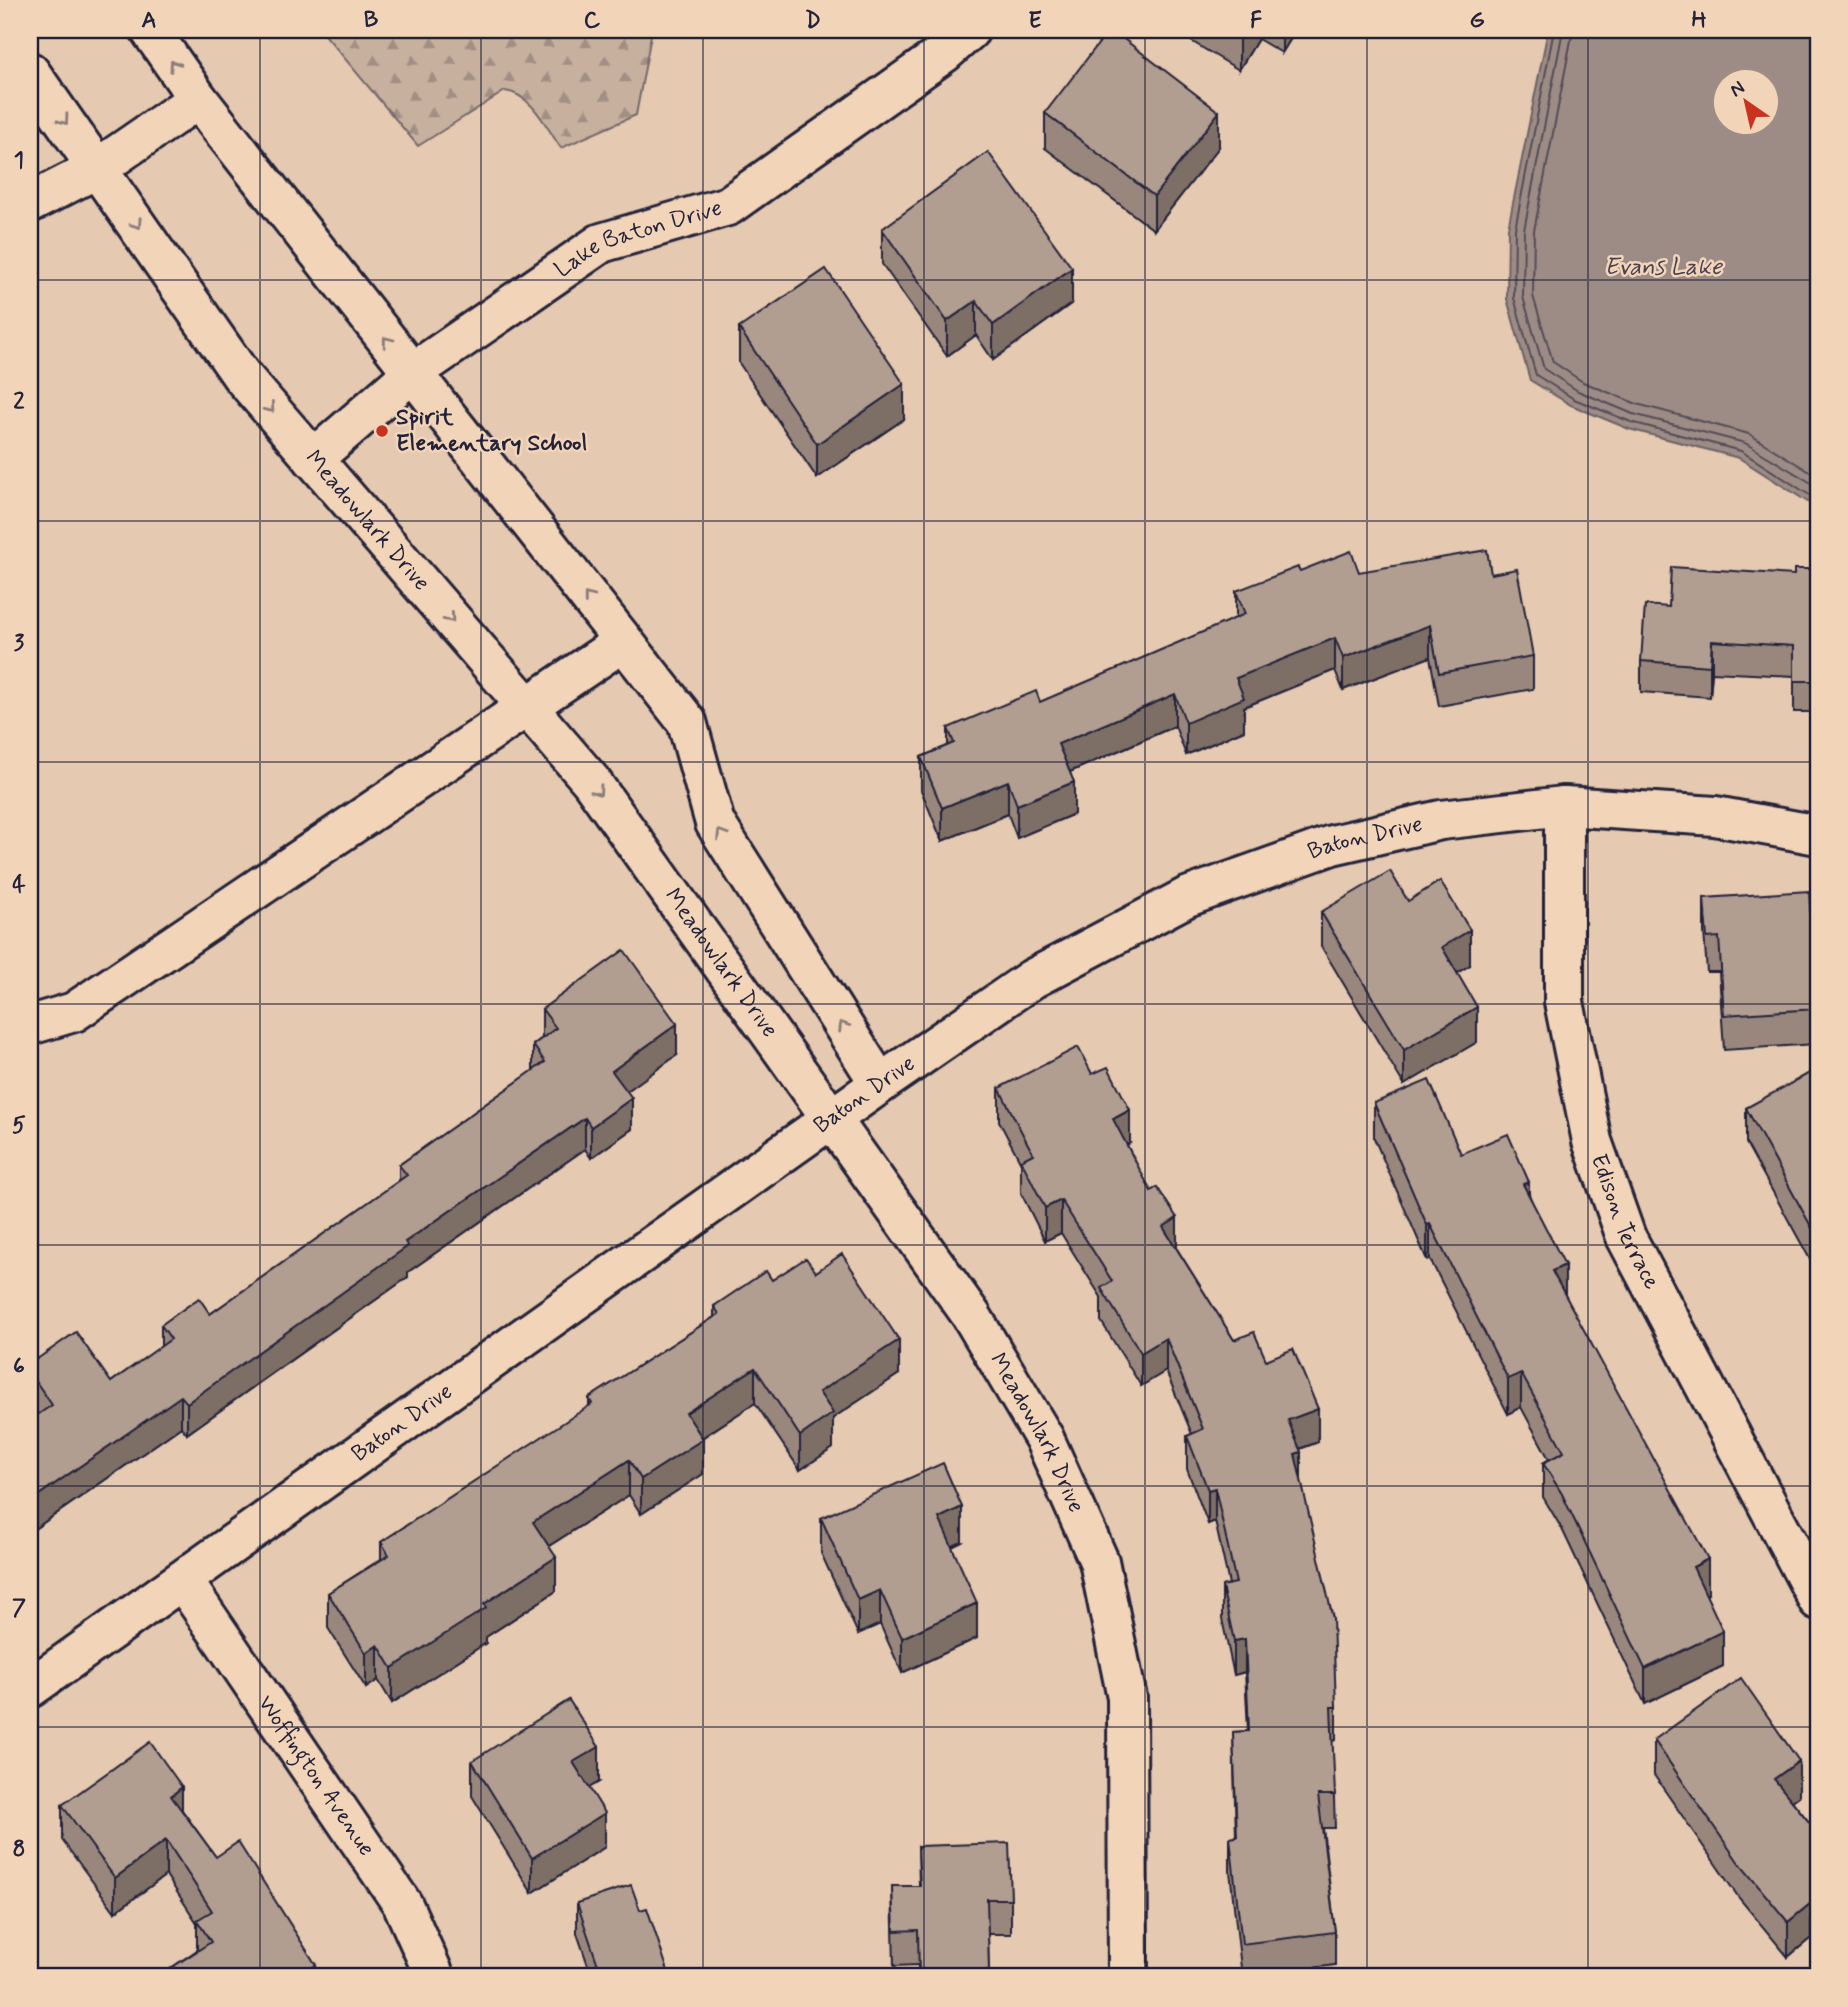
<svg xmlns="http://www.w3.org/2000/svg" width="1848" height="2007" viewBox="0 0 1848 2007" font-family="Mynerve,sans-serif">
  <style>
    .forest { fill: url(#forest-firs); stroke: #75696d; stroke-width: 2 }
    .water { fill: #9d8c85; stroke: #6c6267; stroke-width: 2; fill-rule: evenodd }
    .lines { fill: none; stroke-linecap: round; stroke-linejoin: round }
    .shore { stroke: #534c59; stroke-width: 2 }
    .minor-casing { stroke: #22223b; stroke-width: 44 }
    .minor { stroke: #f2d4b8; stroke-width: 38 }
    .wall { fill: #99877d; stroke: #22223b; stroke-width: 2 }
    .shaded-wall { fill: #7d6e66; stroke: #22223b; stroke-width: 2 }
    .building { fill: #b29d91; stroke: #22223b; stroke-width: 2 }
    .oneway { stroke: #8a7b7a }
    .grid { fill: none; stroke: #22223b; stroke-width: 2; stroke-opacity: 0.55 }
    .poi-dot { fill: #c8321e; stroke: #f2d4b8; stroke-width: 2.5 }
    .labels { text-anchor: middle; dominant-baseline: central; stroke-width: 5; stroke-linejoin: round; paint-order: stroke }
    .street-label { font-size: 23px; fill: #22223b; stroke: #f2d4b8 }
    .poi-label { font-size: 23px; font-weight: bold; fill: #22223b; stroke: #f2d4b8; text-anchor: start }
    .water-label { font-size: 24px; font-style: italic; fill: #474251; stroke: #f2d4b8 }
    .neatline { fill: none; stroke: #22223b; stroke-width: 2.5 }
    .grid-label { font-size: 23px; text-anchor: middle; font-weight: bold; fill: #22223b }
  </style>
  <defs>
    <pattern id="forest-firs" width="22" height="20" patternUnits="userSpaceOnUse" patternTransform="scale(1.75)"><rect width="22" height="20" fill="#c8b09f"/><path d="M5 1l3.5 6h-7zM16 11l3.5 6h-7z" fill="#a28f83"/></pattern>
  </defs>
  <rect width="100%" height="100%" fill="#e5c9b0"/>
  <filter id="ink" filterUnits="userSpaceOnUse"><feTurbulence type="fractalNoise" baseFrequency=".0143" numOctaves="2"/><feDisplacementMap in="SourceGraphic" scale="14" xChannelSelector="R" yChannelSelector="G"/><feConvolveMatrix kernelMatrix="1 2 1 2 8 2 1 2 1" color-interpolation-filters="sRGB"/></filter>
  <g filter="url(#ink)">
    <path class="forest" d="M 321,30 L 652,30 L 636,115 L 561,148 C 546,127 532,94 505,91 L 418,146 Z"/>
    <path class="water" d="M 1548,30 L 1818,30 L 1818,503 L 1811,504 L 1739,458 L 1629,429 L 1571,405 L 1530,380 L 1507,299 L 1508,228 ZM 1726,80 L 1768,80 L 1768,122 L 1726,122 Z"/>
    <g class="lines">
      <g class="shore">
        <polyline points="1554,30 1515,229 1514,298 1536,375 1574,399 1631,422 1741,451 1811,496 1818,496"/>
        <polyline points="1563,30 1524,230 1523,297 1544,369 1578,391 1633,414 1745,443 1818,487"/>
        <polyline points="1573,30 1534,231 1533,296 1553,362 1583,382 1637,404 1749,434 1818,477"/>
      </g>
      <defs>
        <g id="minor">
          <polyline points="150,30 198,99 687,722 715,823 880,1084"/>
          <path id="s1" d="M 30,72 L 241,375 L 591,781 L 971,1315 L 1044,1438 L 1099,1561 L 1127,1698 L 1128,1977"/>
          <polyline points="30,203 98,168 198,99"/>
          <path id="s2" d="M 313,459 L 412,373 L 601,243 L 728,206 L 944,53 L 970,30"/>
          <path id="s3" d="M 1564,806 L 1564,1002 L 1592,1141 L 1626,1237 L 1818,1600"/>
          <polyline points="30,1025 74,1012 623,642"/>
          <path id="s4" d="M 183,1581 L 403,1905 L 435,1977"/>
          <path id="s5" d="M 30,1688 L 880,1084 L 1032,979 L 1187,897 L 1332,845 L 1441,820 L 1564,806 L 1715,816 L 1818,835"/>
        </g>
      </defs>
      <use href="#minor" class="minor-casing"/>
      <use href="#minor" class="minor"/>
    </g>
    <g class="wall">
      <polygon points="1173,30 1296,30 1282,53 1258,39 1239,70"/>
      <polygon points="1045,113 1219,147 1154,230 1045,148"/>
      <polygon points="882,229 1072,303 993,360 976,335 947,356 882,264"/>
      <polygon points="739,328 904,419 817,478 739,363"/>
      <polygon points="1818,569 1818,712 1794,712 1794,676 1712,672 1710,697 1641,692 1641,661 1669,607"/>
      <polygon points="1300,571 1491,574 1533,656 1533,689 1439,706 1430,657 1343,690 1335,670 1244,707 1244,730 1186,755 1175,726 1070,772 1074,814 1017,838 1008,814 942,841 921,790 921,757 948,746 948,728 1040,702 1236,618 1236,591"/>
      <polygon points="1704,898 1816,1009 1816,1044 1724,1050 1719,972 1707,972 1704,932"/>
      <polygon points="1408,901 1470,965 1457,973 1477,1042 1404,1085 1321,946 1321,912"/>
      <polygon points="542,1009 677,1055 626,1091 632,1129 591,1158 585,1149 408,1272 408,1277 187,1434 181,1427 30,1532 30,1420 37,1415 30,1404 30,1364 111,1382 161,1347 161,1325 210,1314 399,1181 399,1165 533,1071 533,1045 542,1038"/>
      <polygon points="1818,1076 1818,1280 1817,1272 1746,1143 1746,1108"/>
      <polygon points="999,1088 1130,1143 1127,1145 1177,1249 1234,1340 1266,1360 1318,1442 1300,1449 1301,1480 1336,1707 1336,1740 1332,1741 1335,1828 1323,1828 1335,1932 1335,1965 1242,1977 1230,1871 1230,1838 1236,1837 1233,1732 1248,1731 1245,1672 1234,1675 1222,1619 1222,1586 1229,1584 1215,1521 1208,1524 1187,1469 1187,1436 1192,1434 1166,1371 1141,1386 1101,1321 1101,1297 1061,1233 1045,1241 1021,1193 1021,1163 999,1121"/>
      <polygon points="1374,1103 1529,1194 1565,1295 1708,1594 1706,1595 1723,1666 1645,1704 1562,1529 1543,1497 1543,1463 1549,1459 1521,1407 1508,1414 1430,1259 1427,1260 1374,1138"/>
      <polygon points="816,1272 899,1374 833,1418 833,1448 800,1470 755,1403 702,1438 703,1474 641,1514 629,1495 549,1546 556,1591 486,1637 486,1643 392,1703 378,1680 366,1688 328,1628 328,1593 381,1559 381,1542 589,1407 589,1398 714,1317 714,1306 772,1280"/>
      <polygon points="821,1518 962,1542 952,1547 977,1638 902,1673 880,1624 858,1634 821,1553"/>
      <polygon points="1654,1740 1799,1796 1792,1801 1818,1833 1818,1947 1811,1938 1788,1957 1739,1898 1654,1775"/>
      <polygon points="472,1761 599,1782 589,1788 605,1847 532,1893 472,1796"/>
      <polygon points="62,1805 182,1810 216,1857 316,1977 171,1977 171,1968 197,1950 197,1923 166,1875 115,1912 62,1840"/>
      <polygon points="918,1846 1011,1899 1011,1934 988,1934 989,1977 918,1977 918,1965 894,1966 892,1886 919,1886"/>
      <polygon points="577,1903 640,1910 670,1977 590,1971 577,1933"/>
    </g>
    <g class="shaded-wall">
      <polygon points="1243,30 1258,30 1258,39 1239,70 1239,36"/>
      <polygon points="1282,30 1296,30 1282,53"/>
      <polygon points="1219,112 1219,147 1154,230 1154,196"/>
      <polygon points="1072,268 1072,303 993,360 993,325"/>
      <polygon points="976,301 976,335 947,356 947,321"/>
      <polygon points="904,384 904,419 817,478 817,444"/>
      <polygon points="1430,625 1430,657 1343,690 1343,658"/>
      <polygon points="1335,638 1335,670 1244,707 1244,730 1186,755 1186,723 1236,678"/>
      <polygon points="1712,641 1712,672 1710,697 1710,666"/>
      <polygon points="1175,694 1175,726 1058,777 1058,744"/>
      <polygon points="1008,781 1008,814 942,841 942,808"/>
      <polygon points="1074,782 1074,814 1017,838 1017,805"/>
      <polygon points="1470,930 1470,965 1442,982 1442,947"/>
      <polygon points="1477,1007 1477,1042 1404,1085 1404,1050"/>
      <polygon points="677,1024 677,1055 612,1102 612,1071"/>
      <polygon points="632,1098 632,1129 591,1158 591,1127"/>
      <polygon points="1130,1110 1130,1143 1113,1152 1113,1119"/>
      <polygon points="585,1118 585,1149 408,1272 408,1277 187,1434 187,1403 405,1242"/>
      <polygon points="1529,1182 1529,1216 1523,1184"/>
      <polygon points="1061,1200 1061,1233 1045,1241 1045,1208"/>
      <polygon points="1177,1218 1177,1251 1163,1227"/>
      <polygon points="1430,1224 1430,1259 1427,1260 1427,1225"/>
      <polygon points="1565,1265 1565,1300 1552,1271"/>
      <polygon points="1166,1338 1166,1371 1141,1386 1141,1353"/>
      <polygon points="899,1340 899,1374 833,1418 833,1448 800,1470 800,1436 819,1392"/>
      <polygon points="755,1368 755,1403 686,1448 686,1413"/>
      <polygon points="1521,1373 1521,1407 1508,1414 1508,1379"/>
      <polygon points="181,1396 181,1427 30,1532 30,1501"/>
      <polygon points="1318,1409 1318,1442 1288,1453 1288,1420"/>
      <polygon points="703,1439 703,1474 641,1514 641,1479"/>
      <polygon points="1301,1452 1301,1485 1295,1454"/>
      <polygon points="629,1460 629,1495 533,1556 533,1522"/>
      <polygon points="1215,1488 1215,1521 1208,1524 1208,1490"/>
      <polygon points="962,1507 962,1542 939,1552 939,1518"/>
      <polygon points="556,1557 556,1591 486,1637 486,1643 392,1703 392,1668 484,1604"/>
      <polygon points="1708,1559 1708,1594 1693,1602 1693,1567"/>
      <polygon points="880,1590 880,1624 858,1634 858,1600"/>
      <polygon points="977,1603 977,1638 902,1673 902,1638"/>
      <polygon points="1723,1631 1723,1666 1645,1704 1645,1669"/>
      <polygon points="1245,1639 1245,1672 1234,1675 1234,1641"/>
      <polygon points="378,1645 378,1680 366,1688 366,1653"/>
      <polygon points="599,1747 599,1782 573,1797 573,1762"/>
      <polygon points="1799,1761 1799,1796 1774,1814 1774,1779"/>
      <polygon points="182,1787 182,1822 171,1796"/>
      <polygon points="605,1813 605,1847 532,1893 532,1858"/>
      <polygon points="166,1840 166,1875 115,1912 115,1878"/>
      <polygon points="1811,1903 1811,1938 1788,1957 1788,1922"/>
      <polygon points="316,1965 316,1977 296,1977"/>
    </g>
    <g class="building">
      <polygon points="1109,30 1112,30 1219,112 1154,196 1045,113"/>
      <polygon points="1230,30 1243,30 1239,36"/>
      <polygon points="988,152 1072,268 993,325 976,301 947,321 882,229"/>
      <polygon points="826,269 904,384 817,444 739,328"/>
      <polygon points="1487,550 1491,574 1517,569 1533,656 1439,673 1430,625 1343,658 1335,638 1236,678 1244,698 1186,723 1175,694 1058,744 1074,782 1017,805 1008,781 942,808 921,757 954,743 948,728 1036,691 1040,702 1245,614 1236,591 1298,567 1300,571 1351,551 1359,572"/>
      <polygon points="1671,567 1794,575 1794,569 1818,569 1818,681 1794,681 1794,646 1712,641 1710,666 1641,661 1645,605 1669,607"/>
      <polygon points="1390,871 1408,901 1440,881 1470,930 1442,947 1477,1007 1404,1050 1321,912"/>
      <polygon points="1809,891 1816,1009 1724,1015 1719,937 1707,938 1704,898"/>
      <polygon points="624,950 677,1024 612,1071 632,1098 591,1127 585,1118 405,1242 408,1246 187,1403 181,1396 30,1501 30,1420 52,1405 30,1373 30,1364 76,1332 111,1382 171,1339 161,1325 199,1298 210,1314 407,1175 399,1165 545,1062 533,1045 556,1028 542,1009"/>
      <polygon points="1078,1047 1092,1074 1108,1067 1130,1110 1113,1119 1151,1191 1157,1187 1177,1218 1163,1227 1234,1340 1254,1332 1266,1360 1293,1349 1318,1409 1288,1420 1301,1452 1295,1454 1333,1619 1336,1707 1331,1707 1335,1795 1318,1795 1335,1932 1242,1944 1230,1838 1237,1837 1233,1732 1249,1731 1245,1639 1234,1641 1222,1586 1236,1583 1215,1488 1208,1490 1187,1436 1203,1429 1166,1338 1141,1353 1101,1288 1112,1281 1061,1200 1045,1208 1021,1160 1033,1154 999,1088"/>
      <polygon points="1815,1070 1818,1076 1818,1239 1746,1108"/>
      <polygon points="1429,1080 1461,1154 1508,1134 1529,1182 1523,1184 1565,1265 1552,1271 1708,1559 1693,1567 1723,1631 1645,1669 1562,1494 1543,1463 1564,1452 1521,1373 1508,1379 1430,1224 1427,1225 1374,1103"/>
      <polygon points="842,1254 899,1340 819,1392 833,1413 800,1436 755,1368 686,1413 703,1439 641,1479 629,1460 533,1522 556,1557 484,1604 486,1608 392,1668 378,1645 366,1653 328,1593 389,1555 381,1542 592,1404 589,1398 719,1314 714,1306 766,1271 772,1280 806,1258 816,1272"/>
      <polygon points="943,1463 962,1507 939,1518 977,1603 902,1638 880,1590 858,1600 821,1518"/>
      <polygon points="1741,1678 1799,1761 1774,1779 1818,1833 1818,1913 1811,1903 1788,1922 1739,1863 1654,1740"/>
      <polygon points="569,1700 599,1747 573,1762 605,1813 532,1858 472,1761"/>
      <polygon points="150,1742 182,1787 171,1796 216,1857 238,1842 316,1965 296,1977 177,1977 171,1968 211,1942 197,1920 212,1911 166,1840 115,1878 62,1805"/>
      <polygon points="1009,1843 1011,1899 987,1899 989,1971 984,1971 984,1977 919,1977 918,1930 894,1931 892,1886 920,1886 918,1846"/>
      <polygon points="631,1885 640,1910 647,1908 670,1977 572,1977 599,1968 577,1903"/>
    </g>
    <defs><path id="oneway-chevron" d="M-2-3.5L2.5 0L-2 3.5" fill="none" stroke-width="1.6" stroke-linecap="round" stroke-linejoin="round" transform="scale(1.75)"/></defs>
    <g class="oneway">
      <use href="#oneway-chevron" transform="translate(174 65) rotate(-125)"/>
      <use href="#oneway-chevron" transform="translate(64 120) rotate(54)"/>
      <use href="#oneway-chevron" transform="translate(137 224) rotate(56)"/>
      <use href="#oneway-chevron" transform="translate(387 341) rotate(-128)"/>
      <use href="#oneway-chevron" transform="translate(270 408) rotate(49)"/>
      <use href="#oneway-chevron" transform="translate(588 597) rotate(-128)"/>
      <use href="#oneway-chevron" transform="translate(450 618) rotate(49)"/>
      <use href="#oneway-chevron" transform="translate(598 791) rotate(55)"/>
      <use href="#oneway-chevron" transform="translate(721 834) rotate(-122)"/>
      <use href="#oneway-chevron" transform="translate(843 1026) rotate(-122)"/>
    </g>
  </g>
  <path class="grid" d="M 260,30 L 260,1977M 481,30 L 481,1977M 703,30 L 703,1977M 924,30 L 924,1977M 1145,30 L 1145,1977M 1367,30 L 1367,1977M 1588,30 L 1588,1977M 30,280 L 1818,280M 30,521 L 1818,521M 30,762 L 1818,762M 30,1004 L 1818,1004M 30,1245 L 1818,1245M 30,1486 L 1818,1486M 30,1727 L 1818,1727"/>
  <circle class="poi-dot" cx="382" cy="431" r="7"/>
  <g class="labels">
    <g class="street-label">
      <text stroke="none"><textPath href="#s2" startOffset="397">Lake Baton Drive</textPath></text>
      <text stroke="none"><textPath href="#s1" startOffset="562">Meadowlark Drive</textPath></text>
      <text stroke="none"><textPath href="#s5" startOffset="1591">Baton Drive</textPath></text>
      <text stroke="none"><textPath href="#s1" startOffset="1129">Meadowlark Drive</textPath></text>
      <text stroke="none"><textPath href="#s5" startOffset="1024">Baton Drive</textPath></text>
      <text stroke="none"><textPath href="#s3" startOffset="425">Edison Terrace</textPath></text>
      <text stroke="none"><textPath href="#s5" startOffset="457">Baton Drive</textPath></text>
      <text stroke="none"><textPath href="#s1" startOffset="1696">Meadowlark Drive</textPath></text>
      <text stroke="none"><textPath href="#s4" startOffset="236">Woffington Avenue</textPath></text>
    </g>
    <g class="poi-label">
      <text x="396" y="418">Spirit<tspan x="396" dy="26">Elementary School</tspan></text>
    </g>
    <g class="water-label">
      <text x="1663" y="267">Evans Lake</text>
    </g>
  </g>
  <rect width="1848" height="2007" fill="none" stroke="#f2d4b8" stroke-width="77"/>
  <g transform="translate(1746 102) rotate(326)"><circle r="33" fill="#f2d4b8" stroke="#9f8d86" stroke-width="2"/>
  <path d="M0-5L12 26L0 18L-12 26Z" fill="#c8321e"/>
  <text y="-10" font-size="19" font-weight="bold" text-anchor="middle" fill="#22223b">N</text>
  </g>
  <rect x="38" y="38" width="1772" height="1930" class="neatline"/>
  <g class="grid-label">
    <text x="149" y="27">A</text>
    <text x="371" y="27">B</text>
    <text x="592" y="27">C</text>
    <text x="813" y="27">D</text>
    <text x="1035" y="27">E</text>
    <text x="1256" y="27">F</text>
    <text x="1477" y="27">G</text>
    <text x="1699" y="27">H</text>
    <text x="19" y="167">1</text>
    <text x="19" y="408">2</text>
    <text x="19" y="650">3</text>
    <text x="19" y="891">4</text>
    <text x="19" y="1132">5</text>
    <text x="19" y="1373">6</text>
    <text x="19" y="1615">7</text>
    <text x="19" y="1856">8</text>
  </g>
</svg>
